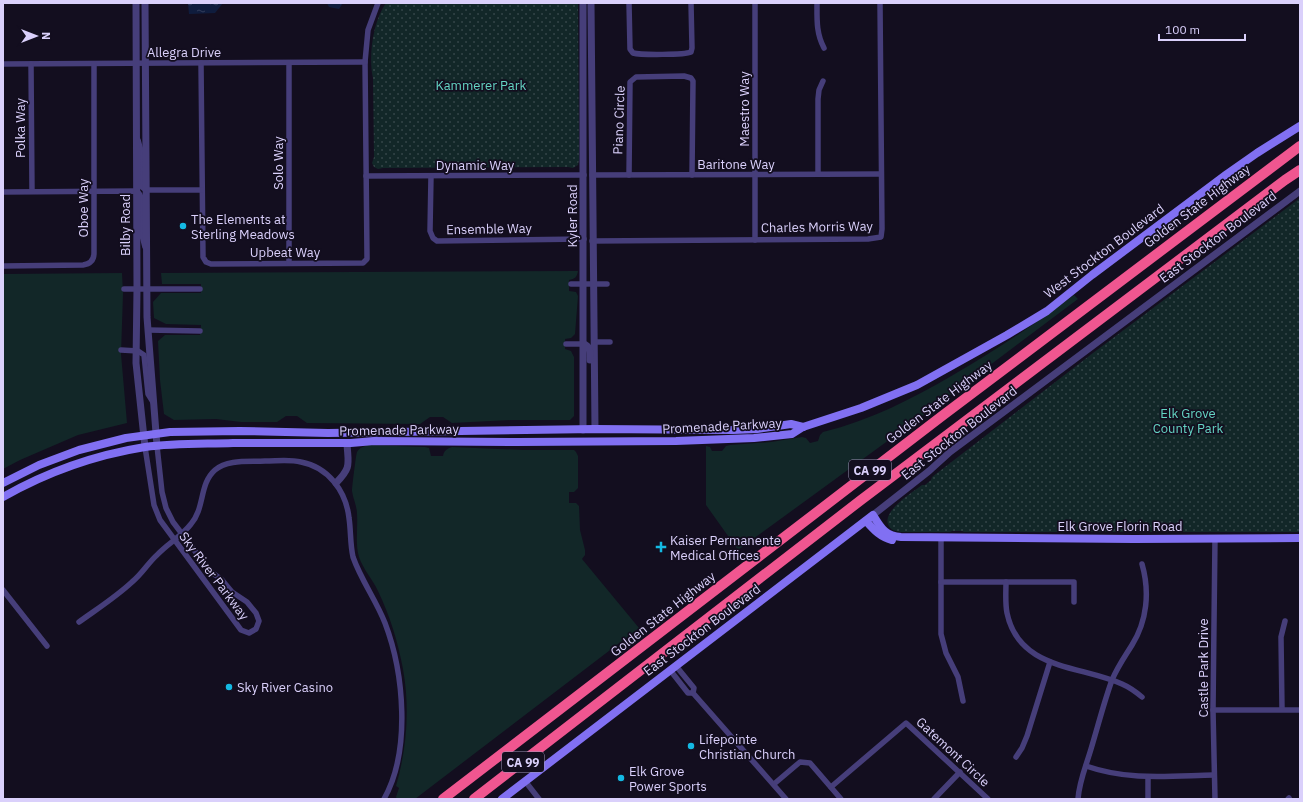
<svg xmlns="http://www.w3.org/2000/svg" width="1303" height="802" viewBox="0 0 1303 802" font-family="'IBM Plex Sans',sans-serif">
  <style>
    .green { fill: #122728 }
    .park { fill: url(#park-dots) }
    .water { fill: url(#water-ripples) }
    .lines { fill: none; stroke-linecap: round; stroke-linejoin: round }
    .minor { stroke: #463e7a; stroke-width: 5.5 }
    .tertiary { stroke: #463e7a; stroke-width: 7 }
    .secondary { stroke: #8170f2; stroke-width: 8 }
    .motorway { stroke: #f05690; stroke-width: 10 }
    .poi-dot { fill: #14b9e3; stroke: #130e1f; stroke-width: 1.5 }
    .labels { text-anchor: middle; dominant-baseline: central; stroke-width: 3.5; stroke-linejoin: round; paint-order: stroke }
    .shield { fill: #130e1f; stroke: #9e96b9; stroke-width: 1 }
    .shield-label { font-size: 12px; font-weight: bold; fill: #dad0fb }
    .street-label { font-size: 13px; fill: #dad0fb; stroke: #130e1f }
    .park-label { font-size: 13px; fill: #64d4c3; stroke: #130e1f }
    .poi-label { font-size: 13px; fill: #dad0fb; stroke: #130e1f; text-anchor: start }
  </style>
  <defs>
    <pattern id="park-dots" width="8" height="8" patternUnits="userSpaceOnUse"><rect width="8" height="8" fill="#122728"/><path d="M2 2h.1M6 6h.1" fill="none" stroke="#344548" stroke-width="1.8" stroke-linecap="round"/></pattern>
    <pattern id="water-ripples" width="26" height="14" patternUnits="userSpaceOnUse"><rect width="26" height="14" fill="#0f1c3d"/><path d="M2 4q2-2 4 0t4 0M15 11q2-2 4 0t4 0" fill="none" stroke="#313c5a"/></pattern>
  </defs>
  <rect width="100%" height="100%" fill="#130e1f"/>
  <g class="green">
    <path d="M 578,271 C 577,277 575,279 569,280 L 569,291 L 576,292 L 578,296 L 575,334 L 571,338 L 565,339 L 565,349 L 571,351 L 574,357 L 574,416 L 570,420 L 511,420 L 452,423 L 443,417 L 430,417 L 420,424 L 307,423 L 297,416 L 286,416 L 277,422 L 241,422 L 216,419 L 174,420 L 164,414 L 160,380 L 158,341 L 165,335 L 200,335 L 201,325 L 166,324 L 154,318 L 153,302 L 161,293 L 201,293 L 201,284 L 162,284 L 161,273 Z"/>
    <polygon points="122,273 123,294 121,354 127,423 78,435 20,460 3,469 3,274"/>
    <path d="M 1074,295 L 1078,299 L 937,405 L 738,550 L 706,505 L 706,446 L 710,447 L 712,451 L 722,451 L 726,446 L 730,445 L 771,442 L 802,437 L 806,438 L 810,443 L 818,441 L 820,435 L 823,432 C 871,420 910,400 953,375 C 995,351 1035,324 1074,295 Z"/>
    <path d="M 367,445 L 425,447 L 429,448 L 431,456 L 443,456 C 444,451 446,449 452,447 L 524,450 L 574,450 L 576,452 L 578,456 L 578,488 L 574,492 L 569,492 L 569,503 L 576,503 L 579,506 L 580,530 L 585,550 L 585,555 L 582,559 L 639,628 L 415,799 L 397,799 L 396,797 L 399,788 L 396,786 C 407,748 410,708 403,669 C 398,642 390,616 378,591 C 373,580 363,569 359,557 C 355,544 358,528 357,514 C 357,506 353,499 352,491 C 352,488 356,454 357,452 C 359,448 363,447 367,445 Z"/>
  </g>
  <g class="park">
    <path d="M 386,3 L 578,3 L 579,160 L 578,165 L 573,168 L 568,167 L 383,168 L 378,169 L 374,167 L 372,163 L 374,157 L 373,78 C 368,57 373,21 386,3 Z"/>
    <path d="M 1300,198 L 1300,532 L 964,532 L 962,531 L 952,531 L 950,532 L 901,532 C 895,531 890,530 888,524 C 883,510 913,492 922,485 L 925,485 L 931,480 L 932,477 L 1093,353 Z"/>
  </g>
  <g class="water">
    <polygon points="188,3 223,3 215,13 189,14"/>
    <polygon points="327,3 343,3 339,9 329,7"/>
  </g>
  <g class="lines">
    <g class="minor">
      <path d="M 629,3 L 630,49 L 633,53 C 640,55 685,55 691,52 L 692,48 L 691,3"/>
      <polyline points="755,3 755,240"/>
      <path d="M 817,3 C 817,19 816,33 824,48"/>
      <polyline points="201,63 203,257 206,262 211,264 363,263 367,259 367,256 365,62 368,30 378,3"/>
      <polyline points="289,63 289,263"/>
      <polyline points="3,64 365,62"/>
      <polyline points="31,64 32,191"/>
      <polyline points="138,140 141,151 141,184 142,187 146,190 202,190"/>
      <polyline points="818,174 818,99 819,90 823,81"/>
      <polyline points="592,175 881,174"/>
      <polyline points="629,175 630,82 636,77 684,76 691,78 693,81 692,175"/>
      <polyline points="366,176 584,175"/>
      <polyline points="431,176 430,231 433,238 437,241 584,239"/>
      <polyline points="3,192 137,191 140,195 142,200 142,235 145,247"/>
      <polyline points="592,241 868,239 881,237 882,229 880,3"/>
      <path d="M 3,266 L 83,265 C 90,264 94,260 94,253 L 94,64"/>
      <polyline points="571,284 607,284"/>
      <polyline points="124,289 200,289"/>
      <polyline points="148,330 200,331"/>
      <polyline points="594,342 610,342"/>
      <polyline points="566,344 583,344"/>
      <polyline points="121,350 138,351 144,355 148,394 153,402"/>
      <polyline points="145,447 154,505 160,520 241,630 249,633 256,629 259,621 256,613 247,602 232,592 222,580 210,571 173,522 166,508 162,492 157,446"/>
      <polyline points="941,538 941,634 946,653 958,677 963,701"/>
      <polyline points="1215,538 1213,710 1215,799"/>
      <polyline points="941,582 1074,582 1074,602"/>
      <path d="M 1006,582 C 1006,592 1005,603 1007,613 C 1019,670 1079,665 1122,684 C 1129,687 1136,692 1142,697"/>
      <polyline points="3,590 47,646"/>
      <path d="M 79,622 C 97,609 116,597 132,582 C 142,574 148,563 157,555 C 167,544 182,536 191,524 C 205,508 199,484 215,470 C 228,459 249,462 265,461 C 277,461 289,459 301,462 C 328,467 346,491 349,518 C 351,531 350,544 353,557 C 361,580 376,600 385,623 C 404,673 411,751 384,799"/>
      <polyline points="676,666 694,688 693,693"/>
      <polyline points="670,670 688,693 693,693 786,799"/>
      <polyline points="1282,709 1281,637 1285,621"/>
      <polyline points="1213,710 1300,710"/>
      <polyline points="1016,757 1022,748 1027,736 1050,662"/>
      <path d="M 1086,766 C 1129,781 1169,776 1214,775"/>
      <polyline points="1148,777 1148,799"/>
      <polyline points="525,781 539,799"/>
      <polyline points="774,784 800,762 810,763 841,799"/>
      <polyline points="831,787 906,723 988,799"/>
      <polyline points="934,799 960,772"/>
      <path d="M 1078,799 C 1079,782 1086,766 1091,749 C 1098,726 1104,702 1112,680 C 1118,666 1124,658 1132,645 C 1147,621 1150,592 1142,564"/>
      <polyline points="1288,799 1289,798"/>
    </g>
    <g class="tertiary">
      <polyline points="136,3 137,289 136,363 145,447"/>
      <polyline points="145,3 147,317 157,446"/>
      <polyline points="591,3 595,429"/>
      <path d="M 583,344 C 591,346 590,353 590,360"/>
      <polyline points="583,430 583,3"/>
      <path d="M 336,483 C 352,467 348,464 347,443"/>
      <polyline points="873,515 929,471 950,452 1300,191"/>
    </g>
    <g class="secondary">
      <polyline points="3,483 39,465 79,450 126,438 170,432 240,431 328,433 595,429 733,430 757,429 791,424 803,427"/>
      <path d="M 3,497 C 47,472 95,455 145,447 C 174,443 203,444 233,443 C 272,443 311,443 351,443 L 374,441 L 518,442 L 676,441 L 754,438 L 792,434 L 803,427 L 861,408 L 917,385 L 1007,335 L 1047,311 L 1092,275 L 1227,174 L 1257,153 L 1300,126"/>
      <path d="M 866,521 C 874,530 880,537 892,540"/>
      <path d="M 502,799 L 873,515 C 881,528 885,536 901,537 L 1134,539 L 1300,538"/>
    </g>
    <g class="motorway">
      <polyline points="443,799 942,416 1300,146"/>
      <polyline points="474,799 861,500 1285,180 1300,170"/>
    </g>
  </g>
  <g class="poi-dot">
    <circle cx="183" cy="226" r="4"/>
    <path d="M659 541h4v4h4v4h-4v4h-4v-4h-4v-4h4z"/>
    <circle cx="229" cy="687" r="4"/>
    <circle cx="691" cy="746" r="4"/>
    <circle cx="621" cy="778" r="4"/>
  </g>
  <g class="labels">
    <g class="shield">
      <rect x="849" y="460" width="42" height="20" rx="3"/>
      <rect x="502" y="752" width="42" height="20" rx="3"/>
    </g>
    <g class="shield-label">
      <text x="870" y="470">CA 99</text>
      <text x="523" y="762">CA 99</text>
    </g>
    <g class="street-label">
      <text x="184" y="52">Allegra Drive</text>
      <text transform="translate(744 109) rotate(-90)">Maestro Way</text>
      <text transform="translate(619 120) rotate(-88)">Piano Circle</text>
      <text transform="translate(20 128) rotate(-90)">Polka Way</text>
      <text transform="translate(278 163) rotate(-90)">Solo Way</text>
      <text x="736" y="164">Baritone Way</text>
      <text x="475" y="165">Dynamic Way</text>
      <text transform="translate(1197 206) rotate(-37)">Golden State Highway</text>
      <text transform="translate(83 208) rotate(-90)">Oboe Way</text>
      <text transform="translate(572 216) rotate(-90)">Kyler Road</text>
      <text transform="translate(125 225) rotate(-90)">Bilby Road</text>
      <text transform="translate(817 227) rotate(-1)">Charles Morris Way</text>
      <text transform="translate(489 229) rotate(-1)">Ensemble Way</text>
      <text transform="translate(1218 237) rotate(-37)">East Stockton Boulevard</text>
      <text transform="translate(1104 251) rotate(-37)">West Stockton Boulevard</text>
      <text x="285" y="252">Upbeat Way</text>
      <text transform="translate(939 402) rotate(-37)">Golden State Highway</text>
      <text transform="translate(722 426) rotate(-3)">Promenade Parkway</text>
      <text transform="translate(399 430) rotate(-1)">Promenade Parkway</text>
      <text transform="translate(959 433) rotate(-38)">East Stockton Boulevard</text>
      <text x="1120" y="526">Elk Grove Florin Road</text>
      <text transform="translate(214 576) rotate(53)">Sky River Parkway</text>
      <text transform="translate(663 614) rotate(-38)">Golden State Highway</text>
      <text transform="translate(702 630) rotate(-37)">East Stockton Boulevard</text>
      <text transform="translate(1203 668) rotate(-90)">Castle Park Drive</text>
      <text transform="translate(953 752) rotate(43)">Gatemont Circle</text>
    </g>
    <g class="park-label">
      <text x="481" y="85">Kammerer Park</text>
      <text x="1188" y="413">Elk Grove<tspan x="1188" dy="15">County Park</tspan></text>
    </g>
    <g class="poi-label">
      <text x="191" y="219">The Elements at<tspan x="191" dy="15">Sterling Meadows</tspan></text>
      <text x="670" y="540">Kaiser Permanente<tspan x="670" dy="15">Medical Offices</tspan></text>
      <text x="237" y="687">Sky River Casino</text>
      <text x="699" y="739">Lifepointe<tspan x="699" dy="15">Christian Church</tspan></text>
      <text x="629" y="771">Elk Grove<tspan x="629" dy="15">Power Sports</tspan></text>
    </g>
  </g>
  <rect width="1303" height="802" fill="none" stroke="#dad0fb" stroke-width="8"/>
  <g transform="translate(36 36) rotate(90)" stroke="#130e1f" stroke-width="3" paint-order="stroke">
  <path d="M0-3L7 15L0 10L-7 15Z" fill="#dad0fb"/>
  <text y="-6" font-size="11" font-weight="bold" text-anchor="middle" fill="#dad0fb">N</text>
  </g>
  <path d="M1159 34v6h86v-6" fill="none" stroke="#dad0fb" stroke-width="2"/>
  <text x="1165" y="34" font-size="12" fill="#dad0fb" stroke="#130e1f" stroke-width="3" paint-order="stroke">100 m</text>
</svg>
